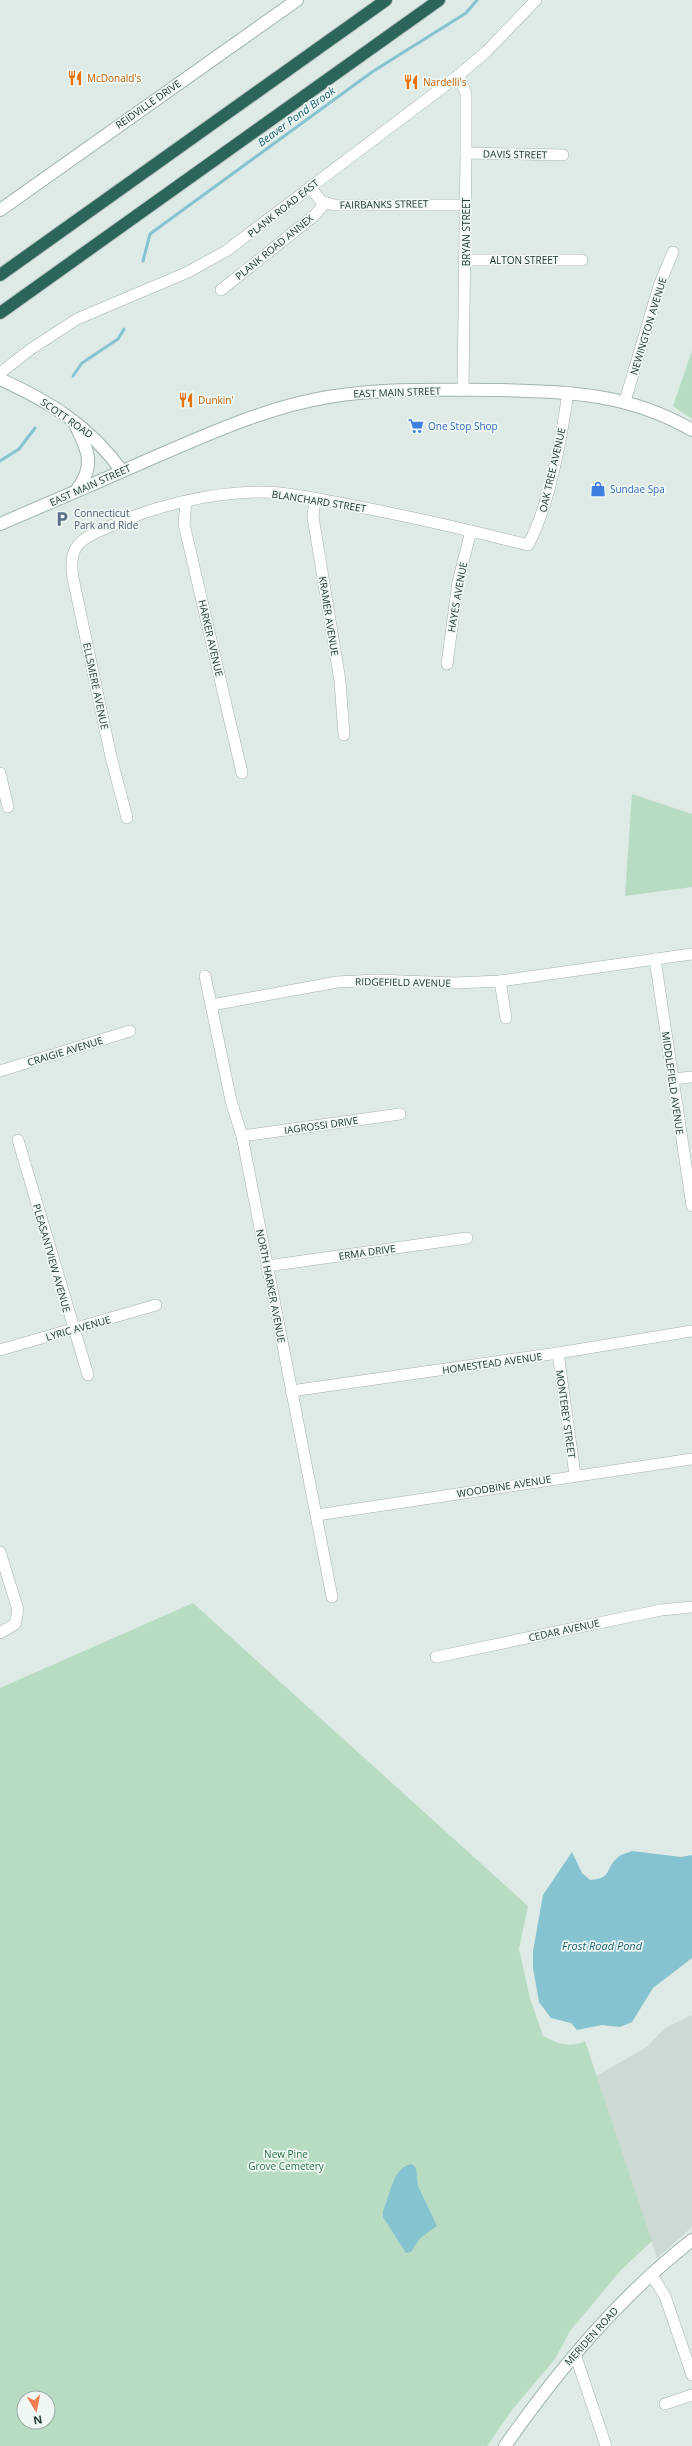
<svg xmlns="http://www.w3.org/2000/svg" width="692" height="2446" viewBox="0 0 692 2446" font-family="'Open Sans',sans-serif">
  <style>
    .built { fill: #cddad4 }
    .green { fill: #b7dcc2; fill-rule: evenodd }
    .water { fill: #85c3d0 }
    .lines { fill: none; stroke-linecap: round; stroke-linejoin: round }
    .stream { stroke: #85c3d0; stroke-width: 3 }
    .street-casing { stroke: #a1b2ac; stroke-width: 12 }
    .secondary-casing { stroke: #9eb6ad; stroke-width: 14 }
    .highway-casing { stroke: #bcc4c2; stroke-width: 14 }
    .street { stroke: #fff; stroke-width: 11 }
    .secondary { stroke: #fff; stroke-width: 12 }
    .highway { stroke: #2c665b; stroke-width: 12 }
    .labels { text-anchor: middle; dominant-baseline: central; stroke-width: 3.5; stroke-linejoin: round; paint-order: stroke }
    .food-label { font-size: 10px; fill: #c56008; stroke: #eff7f3; text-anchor: start }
    .street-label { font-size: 10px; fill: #203a33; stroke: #eff7f3 }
    .shop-label { font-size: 10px; fill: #366cbe; stroke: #eff7f3; text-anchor: start }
    .service-label { font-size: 10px; fill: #4e5e75; stroke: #eff7f3; text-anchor: start }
    .park-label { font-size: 10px; fill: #2a7147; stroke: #eff7f3 }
    .water-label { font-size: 11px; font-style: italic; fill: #1a6475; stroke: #eff7f3 }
  </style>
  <rect width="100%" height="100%" fill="#deeae5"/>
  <polygon class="built" points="692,2015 692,2227 657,2258 596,2076 647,2047 665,2028"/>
  <g class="green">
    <polygon points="692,351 692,419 673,406"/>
    <polygon points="632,794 692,814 692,887 625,896"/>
    <path d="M 193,1603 L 528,1906 L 519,1949 L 530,1998 L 543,2036 C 557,2043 569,2049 585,2041 L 652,2241 L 621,2270 L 570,2331 L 555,2359 L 512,2410 L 487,2446 L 0,2446 L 0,1688 ZM 24,2398 L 48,2398 L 48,2422 L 24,2422 Z"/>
  </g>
  <g class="water">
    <path d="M 632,1851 L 681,1857 L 692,1855 L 692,1958 L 653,1988 L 632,2022 L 620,2027 L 602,2025 L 577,2030 L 571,2023 L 551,2018 L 539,2002 L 533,1968 L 533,1951 L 543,1895 L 572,1852 L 582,1873 L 590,1880 C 613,1878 604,1870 617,1858 C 621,1854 627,1853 632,1851 Z"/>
    <path d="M 412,2164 L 416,2168 L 418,2186 L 437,2226 L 420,2238 L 411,2252 L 406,2253 L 383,2217 L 383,2211 C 390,2196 393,2166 412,2164 Z"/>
  </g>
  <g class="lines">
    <g class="stream">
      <polyline points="143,261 150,234 165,223 372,72 466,13 477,0"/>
      <polyline points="73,376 82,363 118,339 124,329"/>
      <polyline points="0,461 19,449 35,428"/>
    </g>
    <defs>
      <g id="street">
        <polyline points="459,75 466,94 466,153 463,390"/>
        <polyline points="466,153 563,155"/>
        <polyline points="310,187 321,201 334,205 466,205"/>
        <polyline points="466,260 582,260"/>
        <polyline points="221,290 315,215 325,203"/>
        <polyline points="0,373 31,349 77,319 188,272 226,251 459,75 487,51 536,0"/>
        <polyline points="625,401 659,286 673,252"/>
        <polyline points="315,499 313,517 340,681 344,735"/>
        <polyline points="186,502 184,524 242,773"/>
        <polyline points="447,664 458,582 471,531"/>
        <polyline points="0,773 8,807"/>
        <path d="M 127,818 L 111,757 L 73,578 C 67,542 84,538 113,525 C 157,505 210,493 259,492 C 289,492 319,499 349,505 C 409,516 469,530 528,545 C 549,507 562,436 568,392"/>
        <polyline points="655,959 692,1206"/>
        <polyline points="205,976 231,1101 242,1136 332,1597"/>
        <polyline points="500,981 506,1018"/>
        <polyline points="212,1005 337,982 376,980 456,983 500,981 692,954"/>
        <polyline points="0,1071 130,1031"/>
        <polyline points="673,1079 692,1077"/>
        <polyline points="242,1136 400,1114"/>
        <polyline points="18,1140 88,1375"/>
        <polyline points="267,1266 467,1238"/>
        <polyline points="0,1350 156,1305"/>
        <polyline points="558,1353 575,1475"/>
        <polyline points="291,1391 558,1353 692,1331"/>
        <polyline points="317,1515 692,1459"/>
        <polyline points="0,1552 18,1610 15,1624 0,1633"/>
        <polyline points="436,1657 661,1610 692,1607"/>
        <polyline points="651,2274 665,2296 692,2375"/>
        <polyline points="575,2354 606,2446"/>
        <polyline points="665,2404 692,2395"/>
      </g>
      <g id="secondary">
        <polyline points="0,210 297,0"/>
        <path d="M 0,379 C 52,403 88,425 122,471"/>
        <path d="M 75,424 C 88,450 96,466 76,491"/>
        <path d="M 0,524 C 52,502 105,479 157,456 C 213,432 268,407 328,397 C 386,387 444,390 502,390 C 572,392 630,394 692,430"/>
        <path d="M 505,2446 C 559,2369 618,2298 692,2240"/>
      </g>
      <g id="highway">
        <polyline points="0,275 386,0"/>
        <polyline points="0,313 439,0"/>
      </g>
    </defs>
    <use href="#street" class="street-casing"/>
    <use href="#secondary" class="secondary-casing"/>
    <use href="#highway" class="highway-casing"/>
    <use href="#street" class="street"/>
    <use href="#secondary" class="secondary"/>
    <use href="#highway" class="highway"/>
  </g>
  <defs>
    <symbol id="restaurant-bare" viewBox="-9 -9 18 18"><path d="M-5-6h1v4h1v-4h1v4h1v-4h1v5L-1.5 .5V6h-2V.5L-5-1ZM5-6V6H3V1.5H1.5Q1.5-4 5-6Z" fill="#e8710a" stroke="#eff7f3" stroke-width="2.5" paint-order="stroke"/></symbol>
    <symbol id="supermarket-bare" viewBox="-9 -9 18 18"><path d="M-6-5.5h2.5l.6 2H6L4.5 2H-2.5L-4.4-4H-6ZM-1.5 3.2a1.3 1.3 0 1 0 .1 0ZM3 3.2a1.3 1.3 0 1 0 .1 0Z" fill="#3f7fe0" stroke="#eff7f3" stroke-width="2.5" paint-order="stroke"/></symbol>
    <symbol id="shop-bare" viewBox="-9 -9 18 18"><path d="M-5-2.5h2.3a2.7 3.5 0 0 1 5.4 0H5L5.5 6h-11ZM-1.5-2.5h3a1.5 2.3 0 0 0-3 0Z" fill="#3f7fe0" stroke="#eff7f3" stroke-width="2.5" paint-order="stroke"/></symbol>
    <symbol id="parking-bare" viewBox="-9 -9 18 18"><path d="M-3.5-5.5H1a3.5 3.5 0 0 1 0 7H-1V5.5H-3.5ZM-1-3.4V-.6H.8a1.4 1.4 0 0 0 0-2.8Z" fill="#5c6f8a" stroke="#eff7f3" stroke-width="2.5" paint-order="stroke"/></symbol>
  </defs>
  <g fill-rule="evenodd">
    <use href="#restaurant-bare" x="64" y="67" width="22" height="22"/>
    <use href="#restaurant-bare" x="400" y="71" width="22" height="22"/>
    <use href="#restaurant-bare" x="175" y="389" width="22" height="22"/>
    <use href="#supermarket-bare" x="405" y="415" width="22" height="22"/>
    <use href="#shop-bare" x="587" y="478" width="22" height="22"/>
    <use href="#parking-bare" x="51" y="508" width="22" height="22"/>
  </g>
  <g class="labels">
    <g class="food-label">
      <text x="87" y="78">McDonald's</text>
      <text x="423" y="82">Nardelli's</text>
      <text x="198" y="400">Dunkin'</text>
    </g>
    <g class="street-label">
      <text transform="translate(148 104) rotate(-35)">REIDVILLE DRIVE</text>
      <text transform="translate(515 154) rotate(1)">DAVIS STREET</text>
      <text transform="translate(384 204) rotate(-1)">FAIRBANKS STREET</text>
      <text transform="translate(283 208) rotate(-38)">PLANK ROAD EAST</text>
      <text transform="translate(466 232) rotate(-90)">BRYAN STREET</text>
      <text transform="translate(274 247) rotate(-39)">PLANK ROAD ANNEX</text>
      <text x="524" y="260">ALTON STREET</text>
      <text transform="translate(648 326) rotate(-73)">NEWINGTON AVENUE</text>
      <text transform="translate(397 392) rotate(-2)">EAST MAIN STREET</text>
      <text transform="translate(67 418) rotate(35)">SCOTT ROAD</text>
      <text transform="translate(552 470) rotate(-77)">OAK TREE AVENUE</text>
      <text transform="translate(90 485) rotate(-24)">EAST MAIN STREET</text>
      <text transform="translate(319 501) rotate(9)">BLANCHARD STREET</text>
      <text transform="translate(457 597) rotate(-80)">HAYES AVENUE</text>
      <text transform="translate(329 616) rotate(81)">KRAMER AVENUE</text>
      <text transform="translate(211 638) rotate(77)">HARKER AVENUE</text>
      <text transform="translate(96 686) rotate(78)">ELLSMERE AVENUE</text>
      <text transform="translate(403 982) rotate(1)">RIDGEFIELD AVENUE</text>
      <text transform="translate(65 1051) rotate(-17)">CRAIGIE AVENUE</text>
      <text transform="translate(673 1083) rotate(82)">MIDDLEFIELD AVENUE</text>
      <text transform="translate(321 1125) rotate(-8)">IAGROSSI DRIVE</text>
      <text transform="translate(367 1252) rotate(-8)">ERMA DRIVE</text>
      <text transform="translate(52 1258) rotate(74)">PLEASANTVIEW AVENUE</text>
      <text transform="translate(271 1286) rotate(79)">NORTH HARKER AVENUE</text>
      <text transform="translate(78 1328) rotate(-16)">LYRIC AVENUE</text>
      <text transform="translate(492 1363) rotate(-8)">HOMESTEAD AVENUE</text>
      <text transform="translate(566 1414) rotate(82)">MONTEREY STREET</text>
      <text transform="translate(504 1486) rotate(-9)">WOODBINE AVENUE</text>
      <text transform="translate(564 1630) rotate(-12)">CEDAR AVENUE</text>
      <text transform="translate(591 2336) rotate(-48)">MERIDEN ROAD</text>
    </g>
    <g class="shop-label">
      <text x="428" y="426">One Stop Shop</text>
      <text x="610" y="489">Sundae Spa</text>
    </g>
    <g class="service-label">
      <text x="74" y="513">Connecticut<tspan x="74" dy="12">Park and Ride</tspan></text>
    </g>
    <g class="park-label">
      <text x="286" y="2154">New Pine<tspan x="286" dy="12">Grove Cemetery</tspan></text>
    </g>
    <g class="water-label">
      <text transform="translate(296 116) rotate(-36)">Beaver Pond Brook</text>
      <text x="602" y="1945">Frost Road Pond</text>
    </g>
  </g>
  <g transform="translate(36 2410) rotate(170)"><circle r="19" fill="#eff7f3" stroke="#9caba6"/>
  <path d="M0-3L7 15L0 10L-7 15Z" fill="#f37e54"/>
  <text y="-6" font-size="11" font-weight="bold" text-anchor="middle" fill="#203a33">N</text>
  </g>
</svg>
